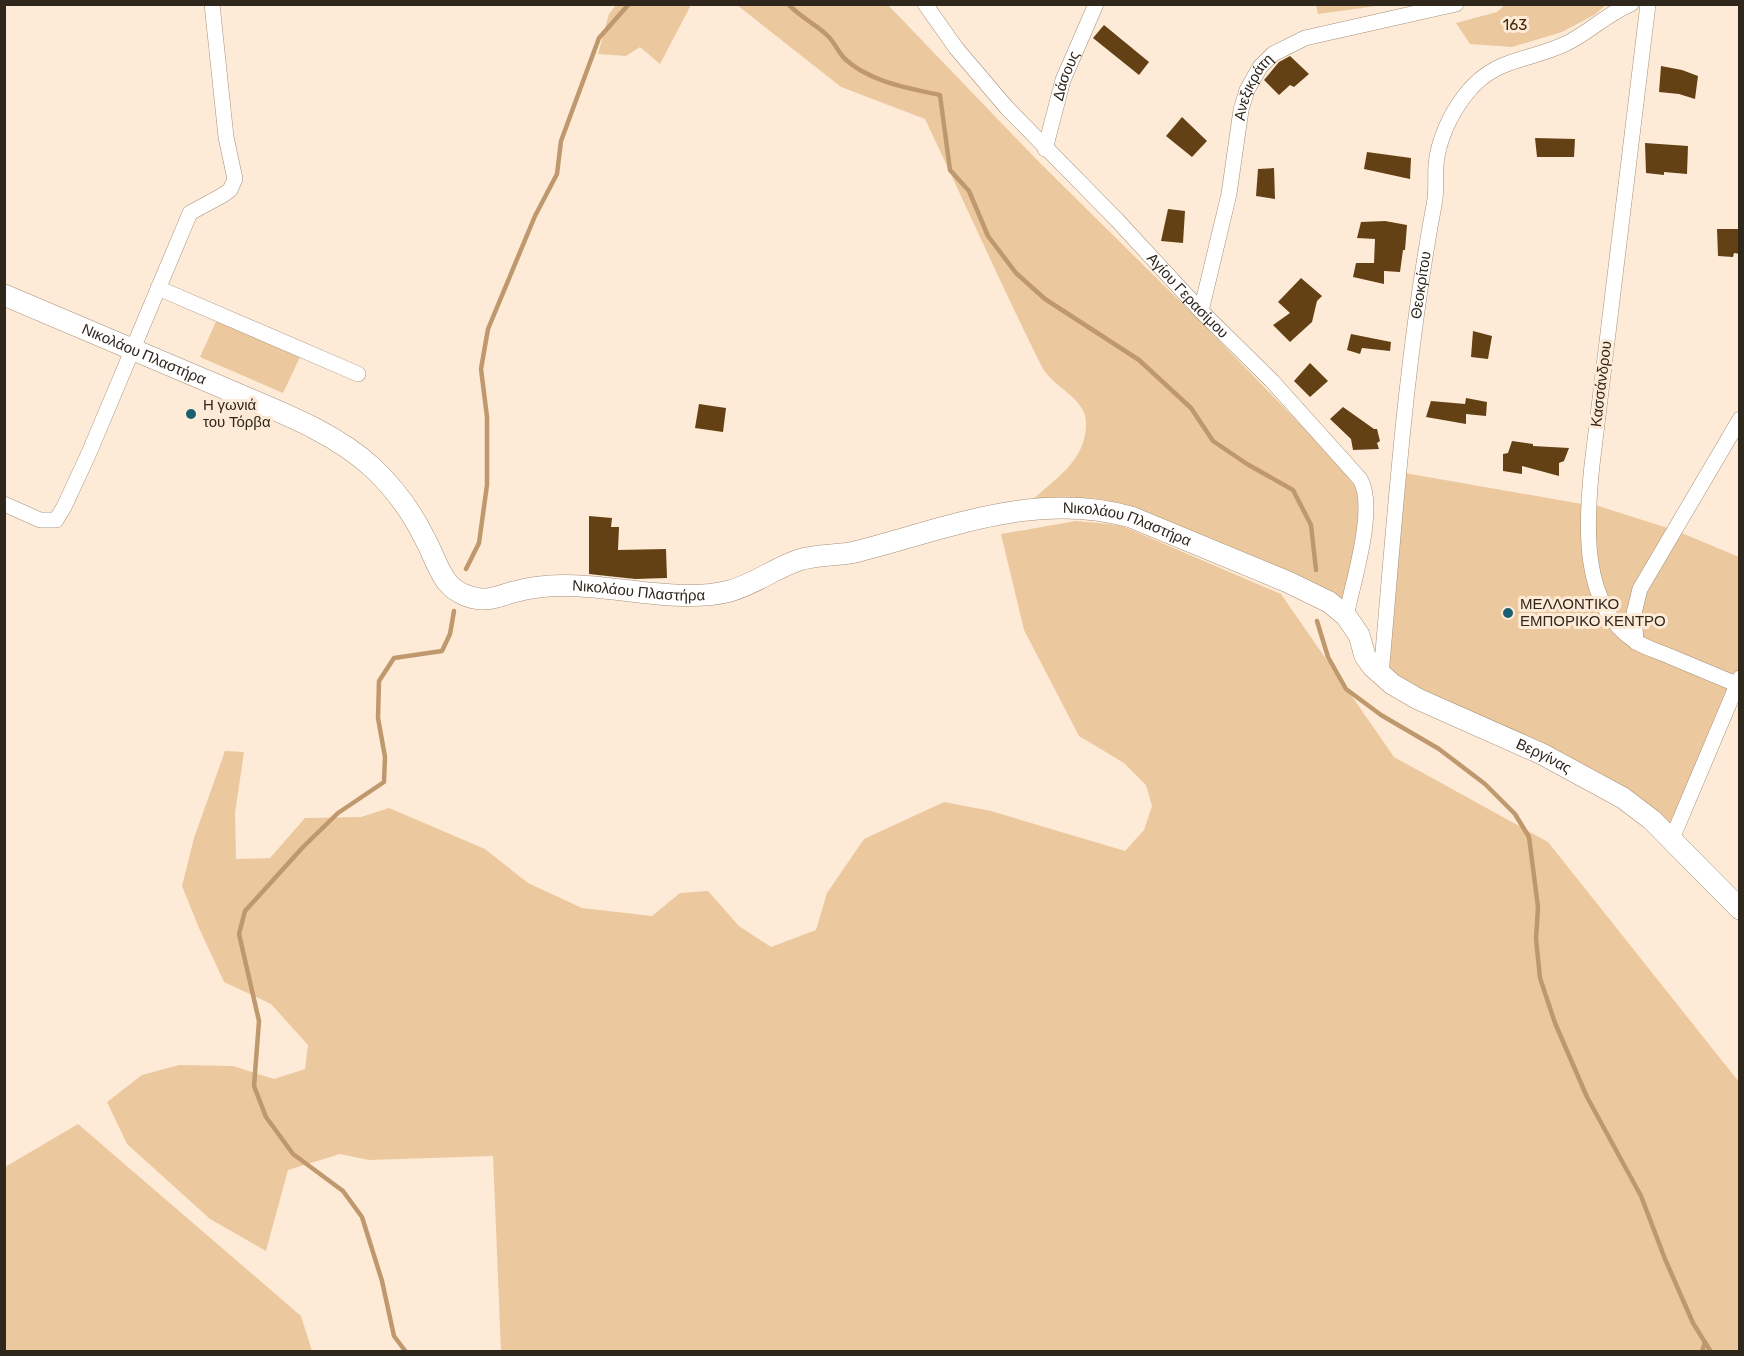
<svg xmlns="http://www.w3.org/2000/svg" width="1744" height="1356" viewBox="0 0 1744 1356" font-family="Rubik,sans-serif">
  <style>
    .green { fill: #ecc89f }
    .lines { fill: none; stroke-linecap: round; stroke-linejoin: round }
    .stream { stroke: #bf996d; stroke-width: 4.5 }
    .building { fill: #634115 }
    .street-casing { stroke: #a69079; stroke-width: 16 }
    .secondary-casing { stroke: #a69079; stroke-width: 22 }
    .street { stroke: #fff; stroke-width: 15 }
    .secondary { stroke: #fff; stroke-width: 21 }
    .poi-dot { fill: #1a5f71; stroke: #feebd7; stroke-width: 2 }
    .labels { text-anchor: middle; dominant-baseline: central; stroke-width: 6; stroke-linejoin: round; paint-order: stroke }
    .park-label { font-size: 15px; fill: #432904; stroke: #feebd7 }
    .street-label { font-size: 15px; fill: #2f261c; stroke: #feebd7 }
    .poi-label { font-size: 15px; fill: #2f261c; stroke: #feebd7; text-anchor: start }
  </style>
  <rect width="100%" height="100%" fill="#feebd7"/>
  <g class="green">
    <polygon points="1506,4 1606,4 1606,5 1594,15 1562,32 1512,47 1470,44 1456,23 1497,12"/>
    <polygon points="616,5 616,4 691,5 660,64 640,47 626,56 598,54 609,14"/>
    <path d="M 737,5 L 888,5 L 1039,162 L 1192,313 L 1333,458 L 1361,494 L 1358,539 L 1342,601 L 1252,560 L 1031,501 C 1056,478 1087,460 1086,422 C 1086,398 1051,386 1042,367 C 1001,285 964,201 925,119 L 841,87 Z"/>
    <polygon points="1316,5 1316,4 1384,5 1318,14"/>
    <polygon points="218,317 302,353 283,393 200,357"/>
    <polygon points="1399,472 1582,504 1590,558 1589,503 1677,531 1739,557 1740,678 1671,841 1648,813 1381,675"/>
    <polygon points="1076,521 1120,525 1281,594 1394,757 1548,842 1739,1082 1739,1351 501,1351 493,1156 369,1160 340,1154 288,1170 266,1251 210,1219 127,1144 107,1102 142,1075 179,1065 233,1066 274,1079 305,1069 308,1045 271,1004 224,982 199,928 182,886 194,838 225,751 244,752 235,813 236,859 270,858 305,818 361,817 389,808 485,849 528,883 582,908 652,916 680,893 708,891 739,926 771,947 816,930 827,893 864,839 944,802 991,811 1125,851 1144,830 1152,806 1146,785 1124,763 1079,736 1024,630 1001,534"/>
    <polygon points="78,1124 301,1316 312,1351 5,1351 5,1167"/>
  </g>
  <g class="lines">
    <g class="stream">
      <path d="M 788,4 C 801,18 816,24 828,36 C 835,43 838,52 845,59 C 870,82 908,88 940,95 L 950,170 L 969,191 L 988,236 L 1016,273 L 1045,299 L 1139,360 L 1191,408 L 1213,441 L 1247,464 L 1293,490 L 1311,525 L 1316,570"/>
      <polyline points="466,569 479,543 487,485 487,417 481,369 488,329 535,216 557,174 561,141 599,38 629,4"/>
      <polyline points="1317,621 1328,657 1346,689 1381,715 1439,749 1485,784 1515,814 1529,837 1538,907 1536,939 1540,978 1555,1023 1587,1097 1641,1196 1665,1259 1693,1323 1711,1352"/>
      <polyline points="406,1352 394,1336 382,1281 362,1217 343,1191 293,1154 266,1117 254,1086 259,1021 239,934 245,911 304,846 338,813 384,782 385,757 378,718 379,681 394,658 442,651 450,634 454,611"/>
      <polyline points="1702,1352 1705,1342"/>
    </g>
  </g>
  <g class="building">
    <polygon points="1104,25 1149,62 1139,75 1093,38"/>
    <polygon points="1290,56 1309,74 1294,87 1290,85 1279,95 1264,80 1279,62"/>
    <polygon points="1661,66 1682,70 1698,76 1695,99 1679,94 1659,92"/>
    <polygon points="1182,117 1207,141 1192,157 1166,136"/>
    <polygon points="1535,138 1575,139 1574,157 1537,157"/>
    <polygon points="1645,143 1688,146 1687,174 1664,172 1664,175 1646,173"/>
    <polygon points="1367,152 1411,158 1410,179 1364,169"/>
    <polygon points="1274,168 1275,199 1256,196 1258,169"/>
    <polygon points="1168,209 1185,211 1183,243 1161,241"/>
    <polygon points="1385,221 1407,225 1405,250 1403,250 1400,272 1384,271 1384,284 1353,277 1356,263 1374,263 1375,239 1357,238 1361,222"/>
    <polygon points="1717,229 1740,229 1740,254 1734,253 1733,257 1718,256"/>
    <polygon points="1301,278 1322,296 1317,301 1312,322 1290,342 1273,325 1290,313 1278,302"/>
    <polygon points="1473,331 1492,336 1488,359 1471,357"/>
    <polygon points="1351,334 1391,342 1390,351 1362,348 1360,354 1347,350"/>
    <polygon points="1310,363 1328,381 1310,397 1294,381"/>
    <polygon points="1466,398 1487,402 1486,416 1466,414 1466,424 1426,417 1431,401 1465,404"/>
    <polygon points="699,404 726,408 723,432 695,428"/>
    <polygon points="1343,407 1374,429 1377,429 1380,441 1377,443 1379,449 1353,450 1351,439 1330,419"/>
    <polygon points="1512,441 1533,444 1533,446 1569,448 1564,461 1559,463 1559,476 1522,466 1522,474 1503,471 1503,454 1508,453"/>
    <polygon points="589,516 612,518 611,527 619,527 618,550 666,549 667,578 635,579 589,574"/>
  </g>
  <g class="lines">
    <defs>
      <g id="street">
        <path id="s1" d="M 925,4 L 956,48 L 1007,108 L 1117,220 L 1201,311 L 1272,381 L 1360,479 C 1377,507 1353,582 1346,616"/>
        <path d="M 1648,4 L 1592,465 C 1586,522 1580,605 1635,641 C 1645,648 1658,651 1669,656 C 1691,665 1714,675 1736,684"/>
        <path id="s2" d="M 1045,149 L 1063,80 L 1096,4"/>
        <polyline points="158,288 358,374"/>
        <path id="s3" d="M 1201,311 L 1229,194 L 1241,110 L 1247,90 L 1260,67 L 1273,54 L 1305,38 L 1456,4"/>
        <polyline points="4,504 40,520 56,520 64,507 89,453 190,213 223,195 230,190 235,179 226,137 212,4"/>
        <polyline points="1636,642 1634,613 1640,589 1740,419"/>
        <path id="s4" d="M 1381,675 C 1395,518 1405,360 1434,205 C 1437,192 1435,178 1436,165 C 1438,140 1451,113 1466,94 C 1495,57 1527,62 1565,44 C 1589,33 1606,14 1631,4"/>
        <polyline points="1671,841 1740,678"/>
      </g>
      <g id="secondary">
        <path id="s5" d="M 4,295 C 76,325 147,356 219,386 C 271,409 331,429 373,468 C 395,489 412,512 425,539 C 432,551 439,573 448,583 C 456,593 470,598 481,599 C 494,600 506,593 518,591 C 528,588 539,587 549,586 C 607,582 676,605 730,591 C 755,584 775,568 799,560 C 817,554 837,556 855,552 C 946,529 1036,490 1131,517 L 1288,582 L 1329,602 L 1346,616 L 1359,635 L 1365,656 L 1373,667 L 1392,684 L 1418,699 L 1542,754 L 1623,798 L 1652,820 L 1740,909"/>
      </g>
    </defs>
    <use href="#street" class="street-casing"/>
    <use href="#secondary" class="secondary-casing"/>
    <use href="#street" class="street"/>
    <use href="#secondary" class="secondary"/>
  </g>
  <g class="poi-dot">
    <circle cx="191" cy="414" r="6"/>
    <circle cx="1508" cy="613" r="6"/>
  </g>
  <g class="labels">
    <g class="park-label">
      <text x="1515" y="25">163</text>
    </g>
    <g class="street-label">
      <text stroke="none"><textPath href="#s2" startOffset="76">Δάσους</textPath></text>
      <text stroke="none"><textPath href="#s3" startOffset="231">Ανεξικράτη</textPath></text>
      <text stroke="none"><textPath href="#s4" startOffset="392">Θεοκρίτου</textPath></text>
      <text stroke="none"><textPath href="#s1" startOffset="393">Αγίου Γερασίμου</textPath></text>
      <text stroke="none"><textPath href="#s5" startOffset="152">Νικολάου Πλαστήρα</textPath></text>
      <text transform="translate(1601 384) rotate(-83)">Κασσάνδρου</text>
      <text stroke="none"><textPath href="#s5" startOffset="1248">Νικολάου Πλαστήρα</textPath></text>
      <text stroke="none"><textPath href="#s5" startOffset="744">Νικολάου Πλαστήρα</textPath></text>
      <text stroke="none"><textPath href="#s5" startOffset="1740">Βεργίνας</textPath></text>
    </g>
    <g class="poi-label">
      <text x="203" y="405">Η γωνιά<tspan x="203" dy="17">του Τόρβα</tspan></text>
      <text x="1520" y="604">ΜΕΛΛΟΝΤΙΚΟ<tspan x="1520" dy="17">ΕΜΠΟΡΙΚΟ ΚΕΝΤΡΟ</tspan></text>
    </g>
  </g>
  <rect width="1744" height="1356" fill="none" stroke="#2f261c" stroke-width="12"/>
</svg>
